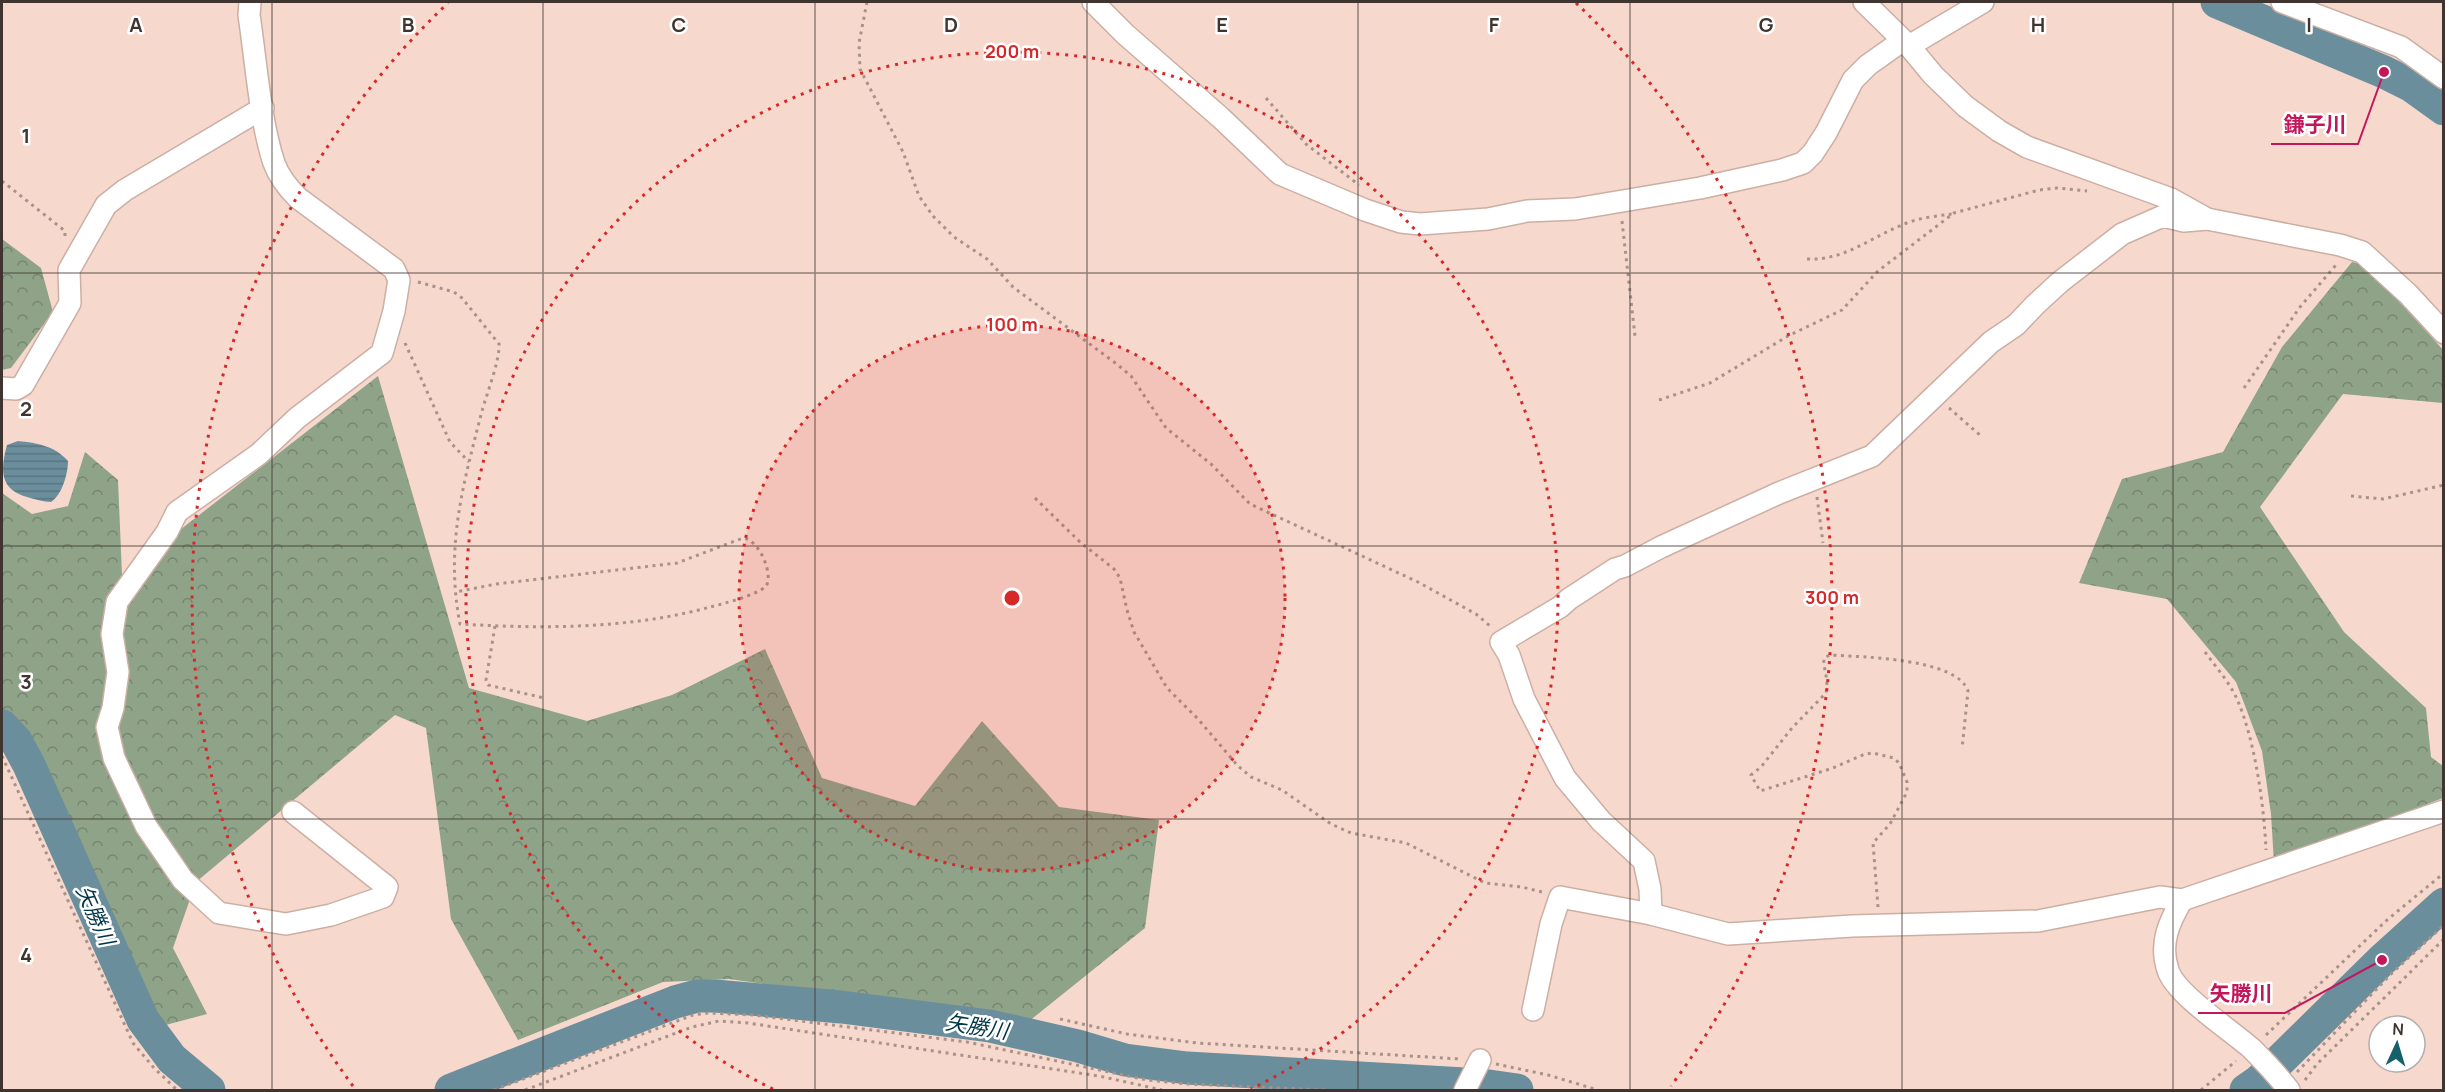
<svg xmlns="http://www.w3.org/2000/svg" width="2445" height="1092" viewBox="0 0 2445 1092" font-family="Manrope,'Noto Sans JP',sans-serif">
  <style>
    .forest { fill: url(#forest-crowns) }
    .water { fill: url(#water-rules) }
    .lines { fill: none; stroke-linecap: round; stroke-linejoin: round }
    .river { stroke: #6b8e9c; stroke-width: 33 }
    .street-casing { stroke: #ccafa4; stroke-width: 24 }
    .path { stroke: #a9928a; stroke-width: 3; stroke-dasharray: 3 4.5; stroke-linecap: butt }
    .street { stroke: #fff; stroke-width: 21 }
    .grid { fill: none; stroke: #403430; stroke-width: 1.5; stroke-opacity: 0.55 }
    .ring { fill: none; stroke: #d62828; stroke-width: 3; stroke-dasharray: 3 6 }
    .labels { text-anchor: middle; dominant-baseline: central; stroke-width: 5; stroke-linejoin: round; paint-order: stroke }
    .water-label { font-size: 21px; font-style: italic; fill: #003647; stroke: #fff }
    .grid-label { font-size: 20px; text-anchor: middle; font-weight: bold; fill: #403430; stroke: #fff; stroke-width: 5; stroke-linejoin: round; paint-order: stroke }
    .centre { fill: #d62828; stroke: #fff; stroke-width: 3 }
    .ring-label { font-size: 18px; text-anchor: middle; font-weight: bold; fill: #d62828; stroke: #fff; stroke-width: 5; stroke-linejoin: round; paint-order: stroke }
    .leader { fill: none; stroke: #c2185b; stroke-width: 2 }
    .callout-dot { fill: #c2185b; stroke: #fff; stroke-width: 2 }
    .callout-label { font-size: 21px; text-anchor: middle; font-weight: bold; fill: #c2185b; stroke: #fff; stroke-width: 5; stroke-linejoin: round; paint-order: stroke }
  </style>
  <defs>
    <pattern id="forest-crowns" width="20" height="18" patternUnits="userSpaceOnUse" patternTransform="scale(1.5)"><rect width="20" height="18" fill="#8fa389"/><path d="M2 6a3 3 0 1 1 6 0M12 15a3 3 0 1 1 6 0" fill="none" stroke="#768670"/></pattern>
    <pattern id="water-rules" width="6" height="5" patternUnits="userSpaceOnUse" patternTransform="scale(1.5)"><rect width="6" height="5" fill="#6b8e9c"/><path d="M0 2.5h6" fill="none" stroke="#597580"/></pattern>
  </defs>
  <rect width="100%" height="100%" fill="#f7d8cd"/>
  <g class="forest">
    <polygon points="2,239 41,268 53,312 11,368 2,370"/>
    <polygon points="2352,262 2369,265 2443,350 2443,403 2343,394 2260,507 2344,632 2426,708 2431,757 2443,766 2443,798 2274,863 2271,814 2262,751 2236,682 2167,599 2079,583 2122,479 2223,452 2282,347"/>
    <polygon points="378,376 469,688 587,721 672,695 765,649 822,778 915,806 982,721 1059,807 1159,820 1145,928 1028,1022 729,979 663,982 518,1040 451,919 426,728 395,715 196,882 173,948 207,1014 162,1026 2,722 2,493 32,514 68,506 85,452 118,480 122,575"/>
  </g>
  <path class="water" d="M 18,441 C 37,443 55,446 68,461 C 68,474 62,495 51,502 C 43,502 35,499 27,497 C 0,489 0,471 7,445 Z"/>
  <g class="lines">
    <g class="river">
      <polyline points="2217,2 2384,72 2412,86 2444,109"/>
      <polyline points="2,726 16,741 29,765 143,1020 172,1059 209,1090"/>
      <polyline points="451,1090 675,1002 697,996 715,996 841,1007 990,1026 1078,1046 1125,1060 1187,1068 1482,1085 1517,1090"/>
      <polyline points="2246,1090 2259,1081 2382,960 2444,904"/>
    </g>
    <defs>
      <g id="street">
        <path d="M 250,2 L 249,15 C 256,61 260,121 274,163 C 279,177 288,188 298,198 L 394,269 L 399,280 L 394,311 L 382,353 L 297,418 L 259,454 L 177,512 L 167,532 L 117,602 L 112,634 L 118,672 L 113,708 L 107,727 L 114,758 L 146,826 L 183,880 L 219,913 L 286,924 L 331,915 L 383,897 L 387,887 L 293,812"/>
        <polyline points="1093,2 1125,34 1221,118 1280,174 1365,210 1401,222 1420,224 1488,219 1527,211 1575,209 1700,188 1782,170 1803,163 1813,153 1826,133 1853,80 1868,65 1902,41"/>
        <polyline points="1864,2 1909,46 1933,75 1965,106 1999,131 2027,147 2171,199 2207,219"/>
        <polyline points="2282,2 2401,47 2444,78"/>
        <polyline points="1909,46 1983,2"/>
        <polyline points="2,388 16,389 23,385 70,303 69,270 106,205 125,190 263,108"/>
        <path d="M 2182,900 C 2169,922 2159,944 2168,970 C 2175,994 2232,1031 2252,1049 C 2265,1062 2278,1076 2289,1090"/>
        <polyline points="1651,914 1650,889 1644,861 1601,821 1565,778 1524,699 1509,655 1501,642 1560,607 1569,599 1615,569 1625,566 1661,547 1779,493 1872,456 1991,342 2016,325 2035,305 2060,282 2122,234 2163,216 2184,221 2207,219 2340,245 2362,252 2408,294 2444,333"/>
        <polyline points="1533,1010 1551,924 1560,897 1651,914 1728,934 1852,926 2038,921 2160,897 2182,900 2444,811"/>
        <polyline points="1465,1090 1480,1060"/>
      </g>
    </defs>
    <use href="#street" class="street-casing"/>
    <g class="path">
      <polyline points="867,2 859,43 860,69 903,152 919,196 933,216 954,237 987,259 1013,287 1118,365 1131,376 1166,428 1211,464 1250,504 1418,582 1476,614 1490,626"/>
      <polyline points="1266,98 1306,144 1359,185"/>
      <polyline points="2,181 65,231 65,236"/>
      <polyline points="1622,221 1635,336"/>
      <path d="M 1807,259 C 1843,261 1870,238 1902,225 C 1917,218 1936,216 1952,214"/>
      <path d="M 418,282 L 454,292 L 462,298 L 499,344 C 500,360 487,393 482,411 C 463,485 445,547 460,624 C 542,629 631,629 710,607 C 722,604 758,595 766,586 C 774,575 759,539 743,538 L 677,563 L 496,584 L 456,592"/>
      <polyline points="405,343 450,442 469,462"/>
      <polyline points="2244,388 2300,307 2336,265"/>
      <polyline points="1659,400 1710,383 1788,336 1842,310 1878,271 1954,213 2039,190 2057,188 2087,191"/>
      <polyline points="1949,408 1981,436"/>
      <polyline points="2351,496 2383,499 2444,485"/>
      <polyline points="1817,497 1823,543"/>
      <polyline points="1035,498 1080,542 1114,569 1120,578 1127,610 1134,632 1167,688 1198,719 1238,766 1251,777 1282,790 1331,824 1351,833 1406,843 1485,883 1522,887 1542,892"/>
      <polyline points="495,626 486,680 488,685 544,698"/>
      <path d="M 2205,652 C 2216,667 2229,682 2237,699 C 2255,740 2264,805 2266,850"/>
      <polyline points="2,756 133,1043 154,1068 176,1089 174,1090"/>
      <path d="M 1878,907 L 1873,843 L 1890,824 L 1907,792 L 1907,782 L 1899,763 L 1894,758 L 1873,753 L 1865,754 L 1833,768 L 1760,791 L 1751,775 L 1761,767 L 1792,728 L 1826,693 C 1829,678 1823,669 1824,658 L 1830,655 C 1861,657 1957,658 1968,691 L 1962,749"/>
      <polyline points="1060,1019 1127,1034 1197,1043 1460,1059"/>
      <polyline points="2266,1035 2387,920 2444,873"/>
      <polyline points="1496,1064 1548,1075 1598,1090"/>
      <polyline points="2297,1072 2392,973 2444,925"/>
      <polyline points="2305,1080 2317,1064 2444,939"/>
      <polyline points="494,1090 693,1015 708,1013 753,1015 967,1042 1147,1080 1188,1084 1325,1090"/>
      <polyline points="525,1090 692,1027 719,1021 748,1023 1099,1076 1162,1090"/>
      <polyline points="2201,1090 2236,1061"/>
    </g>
    <use href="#street" class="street"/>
  </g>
  <path class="grid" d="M 272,2 L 272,1090M 543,2 L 543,1090M 815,2 L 815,1090M 1087,2 L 1087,1090M 1358,2 L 1358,1090M 1630,2 L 1630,1090M 1902,2 L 1902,1090M 2173,2 L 2173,1090M 2,273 L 2444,273M 2,546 L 2444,546M 2,819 L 2444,819"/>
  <circle cx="1012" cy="598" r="273" fill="#d62828" fill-opacity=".12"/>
  <g class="ring">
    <circle cx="1012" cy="598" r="273"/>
    <path d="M773 1089A546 546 0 1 1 1251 1089"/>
    <path d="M353 1086A820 820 0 0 1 448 3M1576 3A820 820 0 0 1 1671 1086"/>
  </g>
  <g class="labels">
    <g class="water-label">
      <text transform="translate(96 915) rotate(66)">矢勝川</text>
      <text transform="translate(977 1026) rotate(9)">矢勝川</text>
    </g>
  </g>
  <g class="grid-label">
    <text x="136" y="32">A</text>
    <text x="408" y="32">B</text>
    <text x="679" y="32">C</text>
    <text x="951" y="32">D</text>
    <text x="1222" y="32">E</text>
    <text x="1494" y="32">F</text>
    <text x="1766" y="32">G</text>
    <text x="2038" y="32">H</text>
    <text x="2309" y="32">I</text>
    <text x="26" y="143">1</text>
    <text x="26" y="416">2</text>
    <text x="26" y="689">3</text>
    <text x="26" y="962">4</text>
  </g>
  <circle cx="1012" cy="598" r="9" class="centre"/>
  <g class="ring-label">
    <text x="1012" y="58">200 m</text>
    <text x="1012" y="331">100 m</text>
    <text x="1832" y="604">300 m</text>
  </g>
  <path class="leader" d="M2384 72L2358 144H2271M2382 960L2285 1013H2198"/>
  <g class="callout-dot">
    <circle cx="2384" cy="72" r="6"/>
    <circle cx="2382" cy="960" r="6"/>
  </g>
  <g class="callout-label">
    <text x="2315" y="132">鎌子川</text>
    <text x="2241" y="1001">矢勝川</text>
  </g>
  <rect width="2445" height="1092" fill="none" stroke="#403430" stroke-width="6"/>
  <g transform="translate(2397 1044) rotate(4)"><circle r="28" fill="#ffffff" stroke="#b3aeac" stroke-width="1.5"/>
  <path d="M0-4.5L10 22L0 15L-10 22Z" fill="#14616b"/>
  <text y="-9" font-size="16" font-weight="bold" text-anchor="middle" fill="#403430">N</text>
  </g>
</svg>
